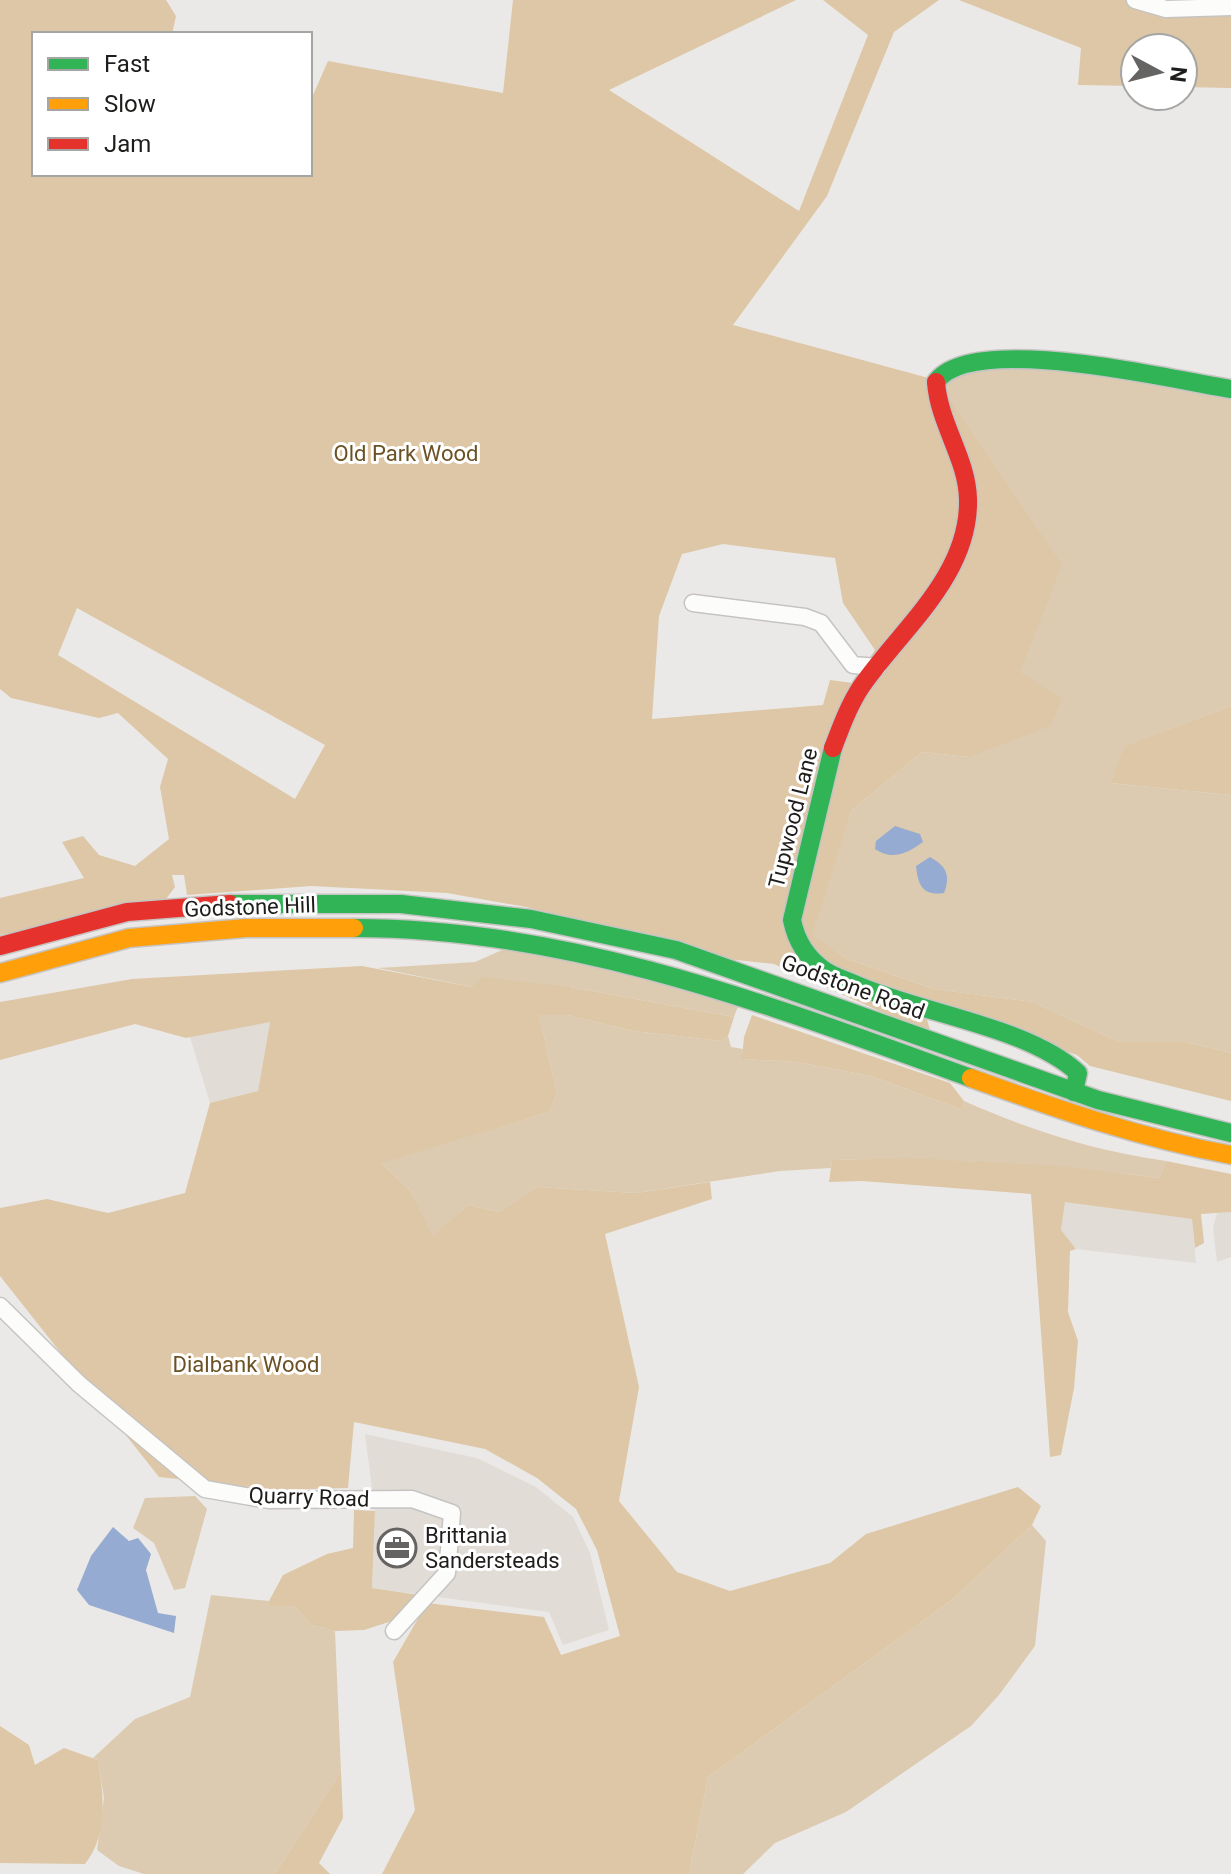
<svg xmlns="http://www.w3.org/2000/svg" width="1231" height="1874" viewBox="0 0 1231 1874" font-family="Roboto,sans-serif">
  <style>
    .built { fill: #e1dcd5 }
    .green { fill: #dccbb0 }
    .forest { fill: #ddc7a6; fill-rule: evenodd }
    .water { fill: #96abd1 }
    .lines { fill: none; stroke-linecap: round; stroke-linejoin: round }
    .street-casing { stroke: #c5c4c3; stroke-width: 19 }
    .fast-casing { stroke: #c5c4c3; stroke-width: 21 }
    .slow-casing { stroke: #c5c4c3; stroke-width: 21 }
    .jam-casing { stroke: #c5c4c3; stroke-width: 21 }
    .street { stroke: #fcfcfb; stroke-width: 16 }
    .fast { stroke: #30b455; stroke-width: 18 }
    .slow { stroke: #ff9f0a; stroke-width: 18 }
    .jam { stroke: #e5322d; stroke-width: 18 }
    .labels { text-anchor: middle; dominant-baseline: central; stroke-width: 6; stroke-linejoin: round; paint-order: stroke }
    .park-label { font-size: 22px; fill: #6b5123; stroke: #fff }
    .street-label { font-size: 22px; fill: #1e1d1b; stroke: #fff }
    .poi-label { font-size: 22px; fill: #1e1d1b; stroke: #fff; text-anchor: start }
  </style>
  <rect width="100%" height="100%" fill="#ebe9e7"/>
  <g class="built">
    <polygon points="270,1021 258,1091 210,1103 190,1037"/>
    <polygon points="1065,1201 1192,1219 1196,1263 1076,1249 1061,1230"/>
    <polygon points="1231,1212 1231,1257 1217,1262 1213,1228 1217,1213"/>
    <polygon points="365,1434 477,1458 536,1487 573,1517 590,1553 609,1630 563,1645 549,1612 372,1588 375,1511"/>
  </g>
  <g class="green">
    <polygon points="1051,360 1231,388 1231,706 1126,746 1110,783 1231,795 1231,1053 1186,1042 1119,1042 1033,1002 934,989 847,959 811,935 852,810 922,752 969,757 1020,672 936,380 960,364"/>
    <polygon points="519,949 740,1001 734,1017 570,987 472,987 378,968 475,962 502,950"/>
    <path d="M 539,1015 L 568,1015 L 633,1031 L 721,1041 L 728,1036 L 731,1047 L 743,1049 L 743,1059 L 797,1062 L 871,1076 L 963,1110 L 964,1101 C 1033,1131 1091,1150 1166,1161 L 1159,1178 C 1050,1165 941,1157 832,1160 L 831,1168 L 780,1171 L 636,1193 L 537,1187 L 499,1212 L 468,1205 L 433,1237 L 411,1191 L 380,1162 L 549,1112 L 557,1093 Z"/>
    <polygon points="195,1496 207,1509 185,1588 174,1590 154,1543 133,1528 145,1498"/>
    <polygon points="1032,1525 1046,1541 1035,1646 999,1695 971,1726 846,1812 775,1843 743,1874 689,1874 708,1777 953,1599"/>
    <polygon points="211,1595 269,1601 271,1606 294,1606 312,1625 335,1631 341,1771 275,1874 144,1874 119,1866 97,1850 104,1798 98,1760 93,1758 135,1719 190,1697"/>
  </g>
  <g class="forest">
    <path d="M 0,0 L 166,0 L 176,16 L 172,34 L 34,34 L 34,174 L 310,174 L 310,102 L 328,61 L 503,93 L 513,0 L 796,0 L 609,90 L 799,211 L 868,35 L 823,0 L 939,0 L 894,32 L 827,196 L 733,325 L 936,380 L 1062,565 L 1020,672 L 1062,699 L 1050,726 L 969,757 L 922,752 L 852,810 L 812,935 L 847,959 L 934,989 L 1033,1002 L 1119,1042 L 1186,1042 L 1231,1053 L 1231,1101 L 1090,1066 L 1077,1055 L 829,968 L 789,937 L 796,958 L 827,978 L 926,1016 L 931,1034 L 774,964 L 719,958 L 526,907 L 447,893 L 311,886 L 187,895 L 184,875 L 172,875 L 175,887 L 163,903 L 0,935 L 0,898 L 84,878 L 62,842 L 83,836 L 99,855 L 135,866 L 169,839 L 160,787 L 168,759 L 118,713 L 99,718 L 11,698 L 0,689 ZM 723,544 L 835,558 L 843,603 L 875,650 L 853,683 L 830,680 L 823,705 L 652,719 L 659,616 L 682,554 ZM 77,608 L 325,745 L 295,799 L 58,655 Z"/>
    <polygon points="959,0 1128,0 1231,7 1231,88 1183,87 1183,48 1135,48 1135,86 1078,85 1081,48"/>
    <polygon points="1231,706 1231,795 1110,783 1125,746"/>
    <polygon points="362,966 472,987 482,977 570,987 734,1017 728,1036 721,1041 633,1031 568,1015 539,1015 557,1093 549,1112 381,1163 411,1191 433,1236 468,1205 499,1212 537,1187 636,1193 710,1182 712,1199 605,1234 639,1387 619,1501 677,1572 730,1591 830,1563 866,1534 1018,1487 1041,1506 1032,1525 953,1599 708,1777 689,1874 382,1874 415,1810 393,1662 427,1603 544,1617 561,1655 620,1636 597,1550 576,1509 537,1478 485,1449 354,1422 348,1488 275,1490 159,1477 0,1276 0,1208 47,1199 108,1213 185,1193 210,1103 258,1091 270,1022 186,1038 135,1024 0,1060 0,1002 132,979"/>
    <polygon points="752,1015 950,1083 964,1101 963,1110 871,1076 797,1062 742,1059 744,1037"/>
    <polygon points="909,1158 1059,1166 1159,1178 1166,1161 1231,1174 1231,1212 1201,1214 1204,1243 1195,1248 1192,1219 1065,1202 1061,1230 1076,1249 1070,1251 1068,1312 1078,1341 1074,1388 1061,1455 1050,1457 1031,1194 862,1181 829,1182 832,1160"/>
    <polygon points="354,1510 375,1511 372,1588 419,1595 392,1621 364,1630 335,1631 312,1625 294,1606 270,1606 269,1601 283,1575 327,1554 353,1548"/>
    <path d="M 0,1726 L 29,1745 L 35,1765 L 64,1748 L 98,1760 C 104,1795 108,1835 85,1864 L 0,1863 Z"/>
    <polygon points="341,1771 343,1818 319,1863 330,1874 275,1874"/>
  </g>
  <g class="water">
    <path d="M 895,826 L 920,834 L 923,842 C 908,853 892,861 875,849 L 876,841 Z"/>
    <path d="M 930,857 C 946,866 951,875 944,893 C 923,896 918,886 916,866 Z"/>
    <polygon points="113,1527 129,1541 138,1538 151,1554 146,1570 158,1613 176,1616 174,1633 89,1605 77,1590 91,1556"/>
  </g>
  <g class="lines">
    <defs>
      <g id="street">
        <polyline points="1135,0 1166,9 1231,7"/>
        <polyline points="693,603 805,617 821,623 853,665 878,667"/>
        <polyline points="0,1306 79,1384 205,1489 269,1500 412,1499 452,1513 447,1573 394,1631"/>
      </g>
      <g id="fast">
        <path d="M 936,382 C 971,331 1173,380 1231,389"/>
        <path d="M 833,748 L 792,920 C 796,940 807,958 824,970 C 832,976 843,979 852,983 C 917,1013 1028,1026 1078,1073 L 1074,1092"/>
        <polyline points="230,904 401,904 531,919 676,950 1098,1100 1231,1133"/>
        <path d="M 354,928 C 572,928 769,1005 971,1078"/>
      </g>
      <g id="slow">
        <polyline points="0,973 129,938 246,928 354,928"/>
        <path d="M 971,1078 C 1057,1109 1140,1138 1231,1155"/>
      </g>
      <g id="jam">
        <path d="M 833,748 C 841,727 849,705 861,687 C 900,630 970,576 968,499 C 967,458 939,424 936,382"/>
        <polyline points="0,946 127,912 230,904"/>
      </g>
    </defs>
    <use href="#street" class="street-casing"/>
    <use href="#fast" class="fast-casing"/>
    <use href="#slow" class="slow-casing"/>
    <use href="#jam" class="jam-casing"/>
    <use href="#street" class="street"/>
    <use href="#fast" class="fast"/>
    <use href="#slow" class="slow"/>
    <use href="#jam" class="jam"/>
  </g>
  <defs>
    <symbol id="office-ring" viewBox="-11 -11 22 22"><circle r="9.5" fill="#fff" stroke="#666462" stroke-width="1.5"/><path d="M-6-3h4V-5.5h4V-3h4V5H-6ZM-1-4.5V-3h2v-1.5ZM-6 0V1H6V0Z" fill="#666462"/></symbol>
  </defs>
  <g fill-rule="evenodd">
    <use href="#office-ring" x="375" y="1526" width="44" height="44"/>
  </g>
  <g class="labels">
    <g class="park-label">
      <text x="406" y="453">Old Park Wood</text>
      <text x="246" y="1364">Dialbank Wood</text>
    </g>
    <g class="street-label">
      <text transform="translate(793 818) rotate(-76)">Tupwood Lane</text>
      <text transform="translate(250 907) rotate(-2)">Godstone Hill</text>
      <text transform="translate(853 987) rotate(20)">Godstone Road</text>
      <text transform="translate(309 1497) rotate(2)">Quarry Road</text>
    </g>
    <g class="poi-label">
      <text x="425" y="1535">Brittania<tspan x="425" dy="25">Sandersteads</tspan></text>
    </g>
  </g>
  <rect x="32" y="32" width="280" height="144" fill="#ffffff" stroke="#a5a5a4" stroke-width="2"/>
  <rect x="48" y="58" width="40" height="12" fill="#30b455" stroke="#a5a5a4" stroke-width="2"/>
  <text x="104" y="72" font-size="24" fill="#1e1d1b">Fast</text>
  <rect x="48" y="98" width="40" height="12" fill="#ff9f0a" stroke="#a5a5a4" stroke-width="2"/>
  <text x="104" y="112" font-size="24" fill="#1e1d1b">Slow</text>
  <rect x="48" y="138" width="40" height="12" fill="#e5322d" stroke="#a5a5a4" stroke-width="2"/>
  <text x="104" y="152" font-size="24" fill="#1e1d1b">Jam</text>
  <g transform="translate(1159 72) rotate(97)"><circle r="38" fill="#ffffff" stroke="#a5a5a4" stroke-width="2"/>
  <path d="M0-6L14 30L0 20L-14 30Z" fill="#666462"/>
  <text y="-12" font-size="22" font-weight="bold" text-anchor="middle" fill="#1e1d1b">N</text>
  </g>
</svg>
